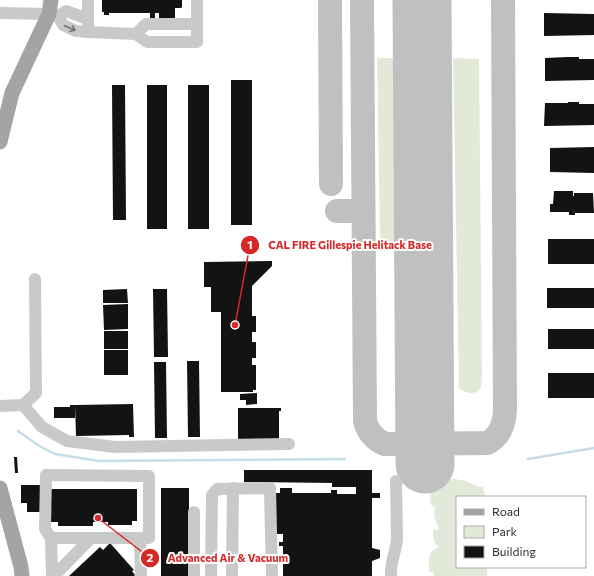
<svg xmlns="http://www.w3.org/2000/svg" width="594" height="576" viewBox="0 0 594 576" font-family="Commissioner,sans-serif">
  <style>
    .green { fill: #e3e9d9 }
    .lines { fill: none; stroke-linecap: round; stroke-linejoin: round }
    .stream { stroke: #c5dde9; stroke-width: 2.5 }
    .taxiway { stroke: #c0c0c0; stroke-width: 24 }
    .runway { stroke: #c0c0c0; stroke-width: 59 }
    .building { fill: #131313 }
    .minor { stroke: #c9c9c9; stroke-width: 12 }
    .major { stroke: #a4a4a4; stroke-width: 15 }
    .oneway { stroke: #737373 }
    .leader { fill: none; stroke: #d62828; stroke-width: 1.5 }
    .callout-dot { fill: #d62828; stroke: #fff; stroke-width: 1.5 }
    .mark-label { font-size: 12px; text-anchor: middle; font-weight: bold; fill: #fff }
    .callout-label { font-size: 11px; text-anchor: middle; font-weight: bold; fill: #d62828; stroke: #fff; stroke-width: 4; stroke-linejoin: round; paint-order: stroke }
  </style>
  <rect width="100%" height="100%" fill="#fff"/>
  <g class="green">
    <polygon points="377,58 396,58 396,238 394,246 391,249 384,248 381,243 380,238"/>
    <path d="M 453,58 L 479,59 L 482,377 L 481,387 L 477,392 C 470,394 464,393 459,388 Z"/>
    <path d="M 431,480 C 441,480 452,478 461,480 C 470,481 474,487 483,487 L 485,497 L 457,497 L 457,567 L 487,567 L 487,576 L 434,576 L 433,572 L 429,572 C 429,562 427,550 438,548 L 439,546 L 435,544 L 433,536 L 433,529 L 437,530 L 439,529 L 434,516 L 435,507 L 431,505 C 429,496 432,488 431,480 Z"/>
  </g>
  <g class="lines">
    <g class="stream">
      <polyline points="18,431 41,447 55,454 99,461 345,459"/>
      <polyline points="528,459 594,448"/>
    </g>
    <g class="taxiway">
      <polyline points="330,0 331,184"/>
      <path d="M 362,0 L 365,421 C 368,432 375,440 385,444 L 487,443 C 500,437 504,424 505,411 L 503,0"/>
      <polyline points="337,211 363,211"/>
    </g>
    <polyline class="runway" points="422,0 425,464"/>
  </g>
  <g class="building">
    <polygon points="102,0 182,0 182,7 181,8 175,8 175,18 159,18 159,13 155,13 155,18 150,18 150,13 109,13 109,15 104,15 104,12 102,12"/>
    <polygon points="544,13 594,14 594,35 544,36"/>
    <polygon points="568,57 579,57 579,59 594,59 594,80 545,81 545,58"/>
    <rect x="231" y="80" width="21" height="145"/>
    <polygon points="112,85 125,85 126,220 113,220"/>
    <rect x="147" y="85" width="20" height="144"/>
    <rect x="188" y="85" width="21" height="144"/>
    <polygon points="568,102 579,102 579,104 594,104 594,125 544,126 545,103 568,103"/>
    <polygon points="594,147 594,173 550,172 550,148"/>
    <polygon points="554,191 573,191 573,196 574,196 574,193 593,193 594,213 575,213 575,215 569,215 569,212 550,212 550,204 553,204"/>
    <rect x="548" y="239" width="46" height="25"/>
    <polygon points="272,261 272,266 252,286 252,316 256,316 256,332 252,332 252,342 256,342 256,358 252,358 252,365 256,365 256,390 253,390 253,392 221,392 221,312 211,312 211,287 204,287 204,262"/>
    <rect x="547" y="288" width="47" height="20"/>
    <polygon points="127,289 128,303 103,303 103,290"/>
    <polygon points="153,289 167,289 168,357 154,357"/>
    <polygon points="128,304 128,329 104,330 103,305"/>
    <rect x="548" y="329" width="46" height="20"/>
    <rect x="104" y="331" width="24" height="18"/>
    <rect x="104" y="350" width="24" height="25"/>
    <polygon points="187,361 199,361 200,437 188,437"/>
    <polygon points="154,362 166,362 167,438 155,438"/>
    <rect x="548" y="373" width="46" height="25"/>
    <polygon points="257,393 257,404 246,405 246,400 240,400 240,394"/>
    <polygon points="133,404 134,437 129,437 129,435 76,436 75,405"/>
    <polygon points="70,405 75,405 75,418 54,418 54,407 70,407"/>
    <polygon points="238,408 281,408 281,411 279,411 279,441 238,441"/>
    <polygon points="14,457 17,457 18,473 15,473"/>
    <polygon points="244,470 372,470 372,493 380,493 380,498 372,498 372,548 380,550 380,558 372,561 372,576 283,576 283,546 279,546 279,542 283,542 283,534 276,534 274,493 280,493 280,488 292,488 292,493 331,493 331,490 337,490 337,494 356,494 356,487 332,487 332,483 244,482"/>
    <polygon points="21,485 41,485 40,512 27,512 27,503 21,503"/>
    <rect x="161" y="488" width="28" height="88"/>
    <polygon points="49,489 137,489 137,521 132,521 132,525 108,525 108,522 93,522 93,526 58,526 58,522 48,522"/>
    <polygon points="110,543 134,570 132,571 135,575 134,576 69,576 100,547 103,550"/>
  </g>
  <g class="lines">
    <g class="minor">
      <polyline points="88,0 88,32 136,34 147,42 197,42 197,0"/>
      <polyline points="0,13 49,14 58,16 63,25 76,31 88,32"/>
      <polyline points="58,16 66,11 88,19"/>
      <polyline points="136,34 146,24 197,24"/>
      <polyline points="23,405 42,427 67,441 115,447 289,444"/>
      <polyline points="0,406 23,405 36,393 35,279"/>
      <polyline points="51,538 45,529 46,475 149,476 149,538 140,538"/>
      <polyline points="52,576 51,538 140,538 141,576"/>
      <polyline points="54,576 91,538"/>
      <polyline points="194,576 194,512"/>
      <polyline points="211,576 212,495 217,489 270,488 272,576"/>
      <polyline points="232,576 233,488"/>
      <path d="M 391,576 C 390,562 396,552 397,539 L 396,481"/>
    </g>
    <g class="major">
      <polyline points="0,142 12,93 49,14 51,0"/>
      <polyline points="0,488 21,567 22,576"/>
    </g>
  </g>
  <defs><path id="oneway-shaft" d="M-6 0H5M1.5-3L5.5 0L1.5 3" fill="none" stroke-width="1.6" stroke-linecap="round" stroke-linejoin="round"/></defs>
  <use class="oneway" href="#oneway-shaft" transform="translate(70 28) rotate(23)"/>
  <path class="leader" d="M235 325L250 245M98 518L150 558"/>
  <g class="callout-dot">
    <circle cx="235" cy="325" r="4"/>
    <circle cx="98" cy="518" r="4"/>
    <circle cx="250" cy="245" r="10"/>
    <circle cx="150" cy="558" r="10"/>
  </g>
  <g class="mark-label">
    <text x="250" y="249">1</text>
    <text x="150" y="562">2</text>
  </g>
  <g class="callout-label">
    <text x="350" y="249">CAL FIRE Gillespie Helitack Base</text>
    <text x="228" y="562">Advanced Air &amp; Vacuum</text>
  </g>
  <rect x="456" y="496" width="130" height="72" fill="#ffffff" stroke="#ababab"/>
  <rect x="464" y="509" width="20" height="6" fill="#a4a4a4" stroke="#ababab"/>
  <text x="492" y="516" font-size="12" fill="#2c2c2c">Road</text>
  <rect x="464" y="526" width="20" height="12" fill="#e3e9d9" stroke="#ababab"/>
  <text x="492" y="536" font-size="12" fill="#2c2c2c">Park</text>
  <rect x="464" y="546" width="20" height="12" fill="#131313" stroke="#ababab"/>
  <text x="492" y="556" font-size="12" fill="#2c2c2c">Building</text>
</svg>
